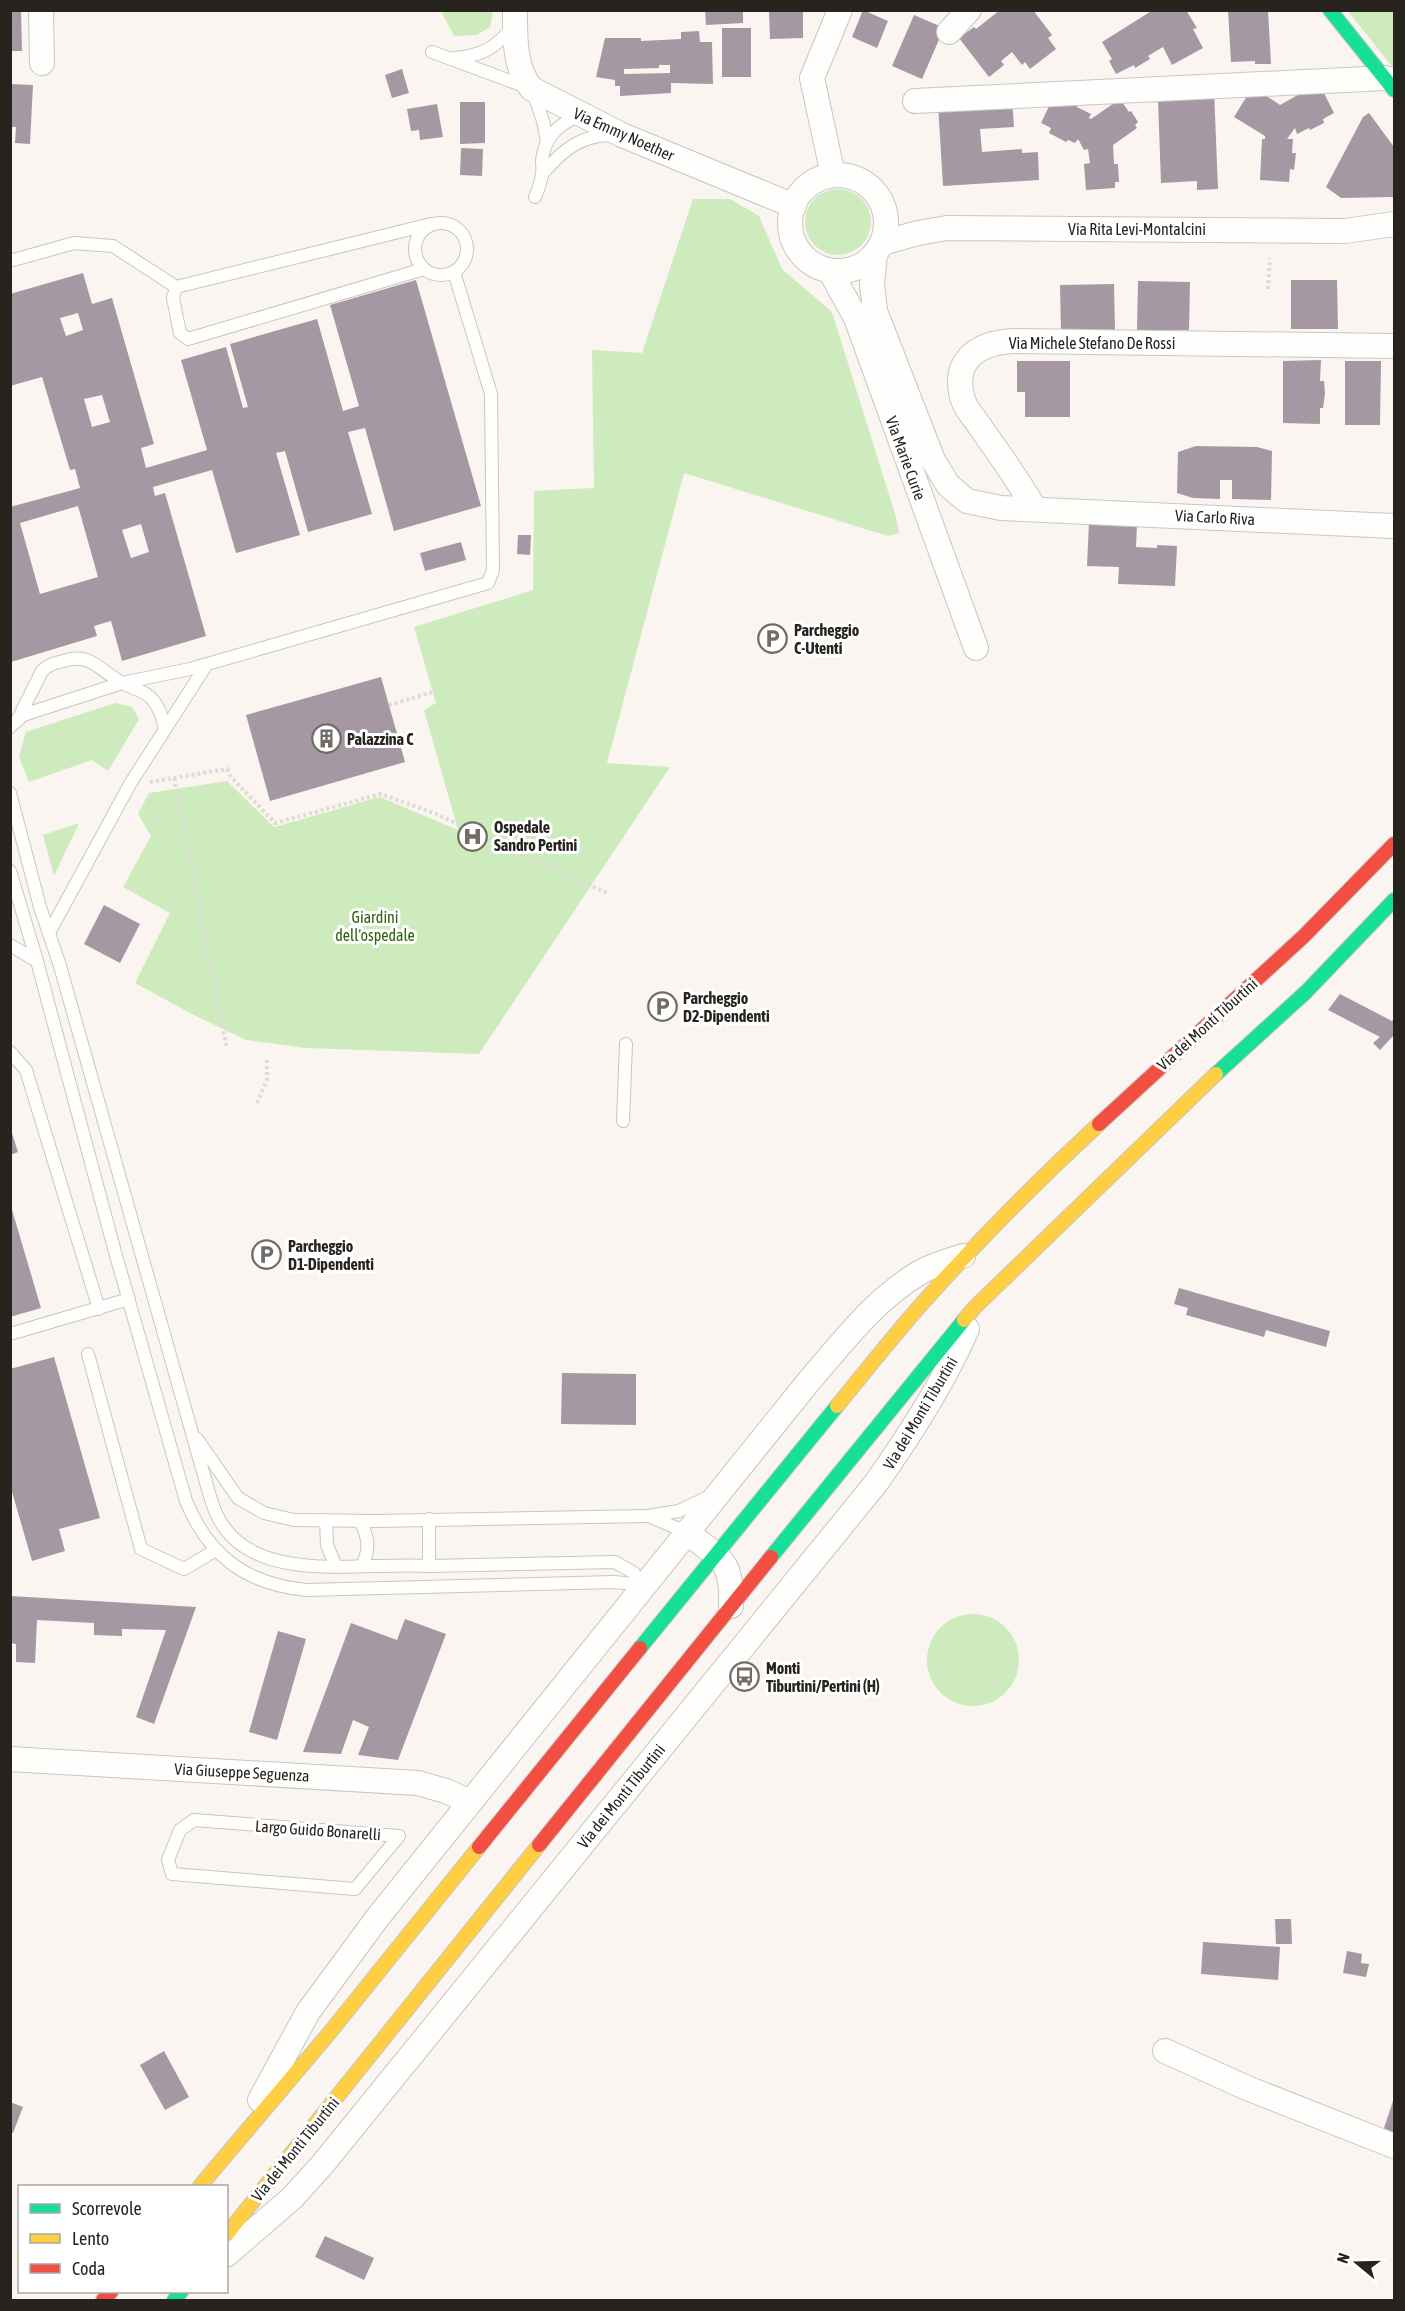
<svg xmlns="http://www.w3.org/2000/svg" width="1405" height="2311" viewBox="0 0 1405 2311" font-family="'Asap Condensed',sans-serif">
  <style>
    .green { fill: #cdebbc }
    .building { fill: #a698a2; fill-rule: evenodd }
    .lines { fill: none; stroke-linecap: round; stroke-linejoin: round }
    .lane-casing { stroke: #cac5c1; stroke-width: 14 }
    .street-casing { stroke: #cac5c1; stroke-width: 26 }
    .fast-casing { stroke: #cac5c1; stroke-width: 16 }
    .slow-casing { stroke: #cac5c1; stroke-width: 16 }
    .jam-casing { stroke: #cac5c1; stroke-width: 16 }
    .path { stroke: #dcdbd9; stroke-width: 4; stroke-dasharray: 3 3; stroke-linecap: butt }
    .lane { stroke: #fefefd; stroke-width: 12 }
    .street { stroke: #fefefd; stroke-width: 24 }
    .fast { stroke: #16e098; stroke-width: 14 }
    .slow { stroke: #ffcf43; stroke-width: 14 }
    .jam { stroke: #f24e42; stroke-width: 14 }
    .labels { text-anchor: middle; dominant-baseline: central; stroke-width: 6; stroke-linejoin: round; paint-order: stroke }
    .street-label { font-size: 16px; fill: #27231e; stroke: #fff }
    .poi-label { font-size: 16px; font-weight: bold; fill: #27231e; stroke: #fff; text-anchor: start }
    .park-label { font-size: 16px; fill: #2d620c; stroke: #fff }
  </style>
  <rect width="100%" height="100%" fill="#faf5f0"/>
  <g class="green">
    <polygon points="441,11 493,11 490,27 477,35 454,36"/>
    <polygon points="1348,11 1394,11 1394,69"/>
    <circle cx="838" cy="222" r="33"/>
    <polygon points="693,199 730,199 759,216 782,269 832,312 896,517 899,533 888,536 684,473 607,763 670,767 479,1054 306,1048 246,1040 188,1012 135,983 170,913 123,887 151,836 138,814 149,793 227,781 274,827 380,797 458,830 424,710 436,703 414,627 533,590 534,491 594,488 592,350 642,353"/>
    <polygon points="115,703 132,707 139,719 108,771 92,760 29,782 19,757 26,732"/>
    <polygon points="79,823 54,876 43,835"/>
    <circle cx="973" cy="1660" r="46"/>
  </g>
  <g class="building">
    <polygon points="10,10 21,10 22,51 10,51"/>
    <polygon points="705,10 743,10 743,23 706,25"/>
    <polygon points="769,10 803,10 803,38 770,39"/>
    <polygon points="863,10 888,21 877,48 852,37"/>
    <polygon points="1000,10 1033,10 1052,35 1048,38 1056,49 1030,69 1025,62 1022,65 1012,52 1001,61 1004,65 989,77 959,38 974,27 976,29"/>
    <polygon points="1153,10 1186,10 1197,28 1193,29 1203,48 1172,65 1163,47 1148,56 1150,59 1135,68 1134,65 1116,74 1109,61 1112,59 1102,42"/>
    <polygon points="1228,10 1268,10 1271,64 1255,64 1255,61 1231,62"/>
    <polygon points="914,15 944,28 922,79 892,66"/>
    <rect x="722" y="28" width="29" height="49"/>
    <path d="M 699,31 L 700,42 L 712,42 L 713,84 L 671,83 L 671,93 L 620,96 L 620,86 L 615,86 L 615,80 L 596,77 L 605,38 L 641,38 L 641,41 L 681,39 L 681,32 ZM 659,65 L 670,65 L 670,73 L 624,74 L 624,69 L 659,68 Z"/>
    <polygon points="402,69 409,93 392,98 385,75"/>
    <polygon points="10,84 33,85 30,144 15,143 16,127 10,127"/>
    <polygon points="1312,87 1321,87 1334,113 1323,119 1324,123 1310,130 1309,128 1297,134 1295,128 1287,139 1293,139 1292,153 1296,153 1294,170 1290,169 1289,182 1260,180 1262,139 1265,139 1265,136 1234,117 1250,91 1256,89 1280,105"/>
    <polygon points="1214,90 1218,189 1197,190 1197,181 1161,183 1158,100"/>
    <polygon points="1053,98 1077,105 1077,107 1091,114 1089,118 1091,119 1120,99 1129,112 1131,111 1138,122 1135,125 1137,128 1113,145 1114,164 1118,164 1119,182 1115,182 1115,188 1086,190 1084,164 1090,163 1088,149 1084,150 1078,139 1075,143 1068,140 1066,142 1049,133 1051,128 1041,123"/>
    <polygon points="1012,99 1014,127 980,129 982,152 1022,149 1022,153 1038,152 1039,180 943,186 938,104"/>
    <polygon points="460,102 485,102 485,143 460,144"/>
    <polygon points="437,104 443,137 420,140 419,130 411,131 407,109"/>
    <polygon points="1369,113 1394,147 1394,197 1341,198 1326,187 1363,117"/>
    <polygon points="461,148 483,149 482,176 460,175"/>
    <path d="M 83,273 L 92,304 L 112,298 L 154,444 L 141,448 L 146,468 L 207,450 L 181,360 L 226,347 L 243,408 L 248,407 L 230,344 L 317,319 L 343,411 L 359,406 L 330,305 L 416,280 L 481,506 L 394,531 L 365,428 L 348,432 L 372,514 L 308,532 L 285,451 L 276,453 L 300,535 L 236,553 L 212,470 L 153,487 L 155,496 L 165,493 L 206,636 L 122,661 L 111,621 L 94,626 L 97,636 L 11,662 L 10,507 L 80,488 L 75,469 L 70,470 L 42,377 L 10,386 L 10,294 ZM 78,313 L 83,330 L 66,336 L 60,318 ZM 102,395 L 110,422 L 92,427 L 84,399 ZM 78,506 L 98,577 L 40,594 L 20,523 ZM 141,524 L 149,552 L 131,558 L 122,530 Z"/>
    <polygon points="1291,280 1337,280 1338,329 1291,329"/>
    <polygon points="1138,281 1190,282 1189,330 1137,330"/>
    <polygon points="1114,284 1115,330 1061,331 1060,285"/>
    <polygon points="1321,360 1320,381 1324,381 1325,394 1323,408 1320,408 1320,424 1283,423 1283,361"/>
    <polygon points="1017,361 1070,361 1070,417 1025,417 1025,392 1017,392"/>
    <polygon points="1345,361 1381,361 1380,425 1345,425"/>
    <polygon points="1196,446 1257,447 1272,451 1271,500 1232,499 1232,480 1220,480 1220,499 1193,498 1177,493 1178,452"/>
    <polygon points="1089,522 1137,524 1136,547 1157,548 1157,545 1177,546 1175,586 1118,584 1119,567 1087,566"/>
    <polygon points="518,535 531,535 530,555 517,554"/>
    <polygon points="461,542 466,560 425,571 420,553"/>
    <polygon points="381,677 405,762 270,801 246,715"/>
    <polygon points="104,905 140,924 120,963 84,944"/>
    <polygon points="1340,994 1392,1021 1394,1019 1394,1035 1380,1050 1373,1043 1380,1037 1328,1010"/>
    <polygon points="10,1127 18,1152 10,1155"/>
    <polygon points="10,1203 41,1308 10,1317"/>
    <polygon points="1179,1288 1330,1331 1326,1347 1266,1330 1264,1337 1186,1315 1188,1308 1174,1304"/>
    <polygon points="54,1357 100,1518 59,1529 65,1551 32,1561 10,1485 10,1369"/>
    <polygon points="562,1373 636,1374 636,1425 561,1424"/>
    <polygon points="10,1596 196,1607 154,1724 136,1717 166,1630 122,1629 122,1636 94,1635 94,1623 37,1620 35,1663 16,1662 16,1644 10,1643"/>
    <polygon points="405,1619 446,1634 398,1760 358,1755 369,1727 353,1720 341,1754 303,1752 351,1623 397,1640"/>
    <polygon points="278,1631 306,1639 277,1740 249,1732"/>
    <polygon points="1275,1919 1291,1919 1292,1944 1276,1944"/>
    <polygon points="1203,1942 1280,1947 1278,1980 1201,1974"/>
    <polygon points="1347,1951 1362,1954 1361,1963 1369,1964 1366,1977 1343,1973"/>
    <polygon points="164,2051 189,2097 165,2110 140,2065"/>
    <polygon points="1394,2098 1394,2138 1382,2134"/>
    <polygon points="10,2102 23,2107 13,2133 10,2132"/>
    <polygon points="325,2236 374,2258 364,2280 315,2257"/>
  </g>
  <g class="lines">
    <defs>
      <g id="lane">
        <polyline points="432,52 532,89 543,121 547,142"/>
        <path d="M 454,58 C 482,56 495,48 513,27"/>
        <path d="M 543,173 C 562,151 580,135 612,135"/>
        <path d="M 535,197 C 538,190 541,182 542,174 C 543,170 542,165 542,160 C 545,136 559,124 580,115"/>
        <circle cx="441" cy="249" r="26"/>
        <polyline points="10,261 74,243 113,246 176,287 431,224"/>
        <polyline points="176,287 173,298 180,333 188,339 424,269"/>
        <path d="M 18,719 L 42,671 C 49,664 55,663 63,661 C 91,652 99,670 122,683 C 131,688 143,690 151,698 C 159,706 162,717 165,728"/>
        <polyline points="10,727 23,715 122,683 190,669 488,583 493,570 491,394 454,272"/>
        <path d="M 10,793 L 40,907 L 60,966 L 205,1479 C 209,1492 212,1507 219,1519 C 255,1587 367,1561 429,1566 L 615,1562 L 634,1573 L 642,1588"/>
        <polyline points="10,871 37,961 10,945"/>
        <polyline points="49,933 130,784 207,664"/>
        <path d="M 37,961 L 115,1252 L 186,1501 C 209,1557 247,1584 306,1590 L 614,1582 L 634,1584 L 642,1588"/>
        <polyline points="10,1052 26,1070 99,1309"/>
        <polyline points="623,1121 626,1044"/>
        <polyline points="10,1334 129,1299"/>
        <polyline points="88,1354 141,1549 184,1569 216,1550"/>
        <polyline points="197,1439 238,1498 264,1513 294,1520 375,1521 648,1516 679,1511 708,1497"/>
        <polyline points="651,1517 686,1532"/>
        <polyline points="326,1520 327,1545 336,1567"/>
        <path d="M 360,1521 C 369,1538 370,1549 362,1566"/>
        <polyline points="429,1566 429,1519"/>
        <polygon points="194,1820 399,1836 355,1889 172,1874 168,1860 180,1830"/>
      </g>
      <g id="street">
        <polyline points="41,10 42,63"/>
        <path d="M 515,10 C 515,36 514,69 532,89 L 622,135 L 794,206"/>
        <polyline points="949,32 969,10"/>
        <polyline points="915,101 1386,78"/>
        <polyline points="833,175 812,78 840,10"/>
        <circle cx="838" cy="223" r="48"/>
        <polyline points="882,243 918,233 947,228 1345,231 1394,224"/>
        <polyline points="875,254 872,284 875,311 933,460 948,485 967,501 1001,508 1394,526"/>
        <polyline points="830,271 856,318 976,648"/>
        <path d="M 1035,509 C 1019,482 1001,456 983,431 C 977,421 966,410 963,400 C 951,360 978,343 1013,341 L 1394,346"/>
        <path d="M 686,1532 C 720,1558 733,1560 731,1606"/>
        <polyline points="10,1759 418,1783 446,1791 470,1802"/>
        <polyline points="1165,2051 1247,2088 1394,2146"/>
        <path d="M 260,2100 L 308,2012 L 378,1917 L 809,1381 C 843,1342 874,1300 919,1273 C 932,1265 949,1261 963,1256"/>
        <path d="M 226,2255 L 292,2198 L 322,2165 L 876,1483 C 910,1435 943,1384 967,1329"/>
      </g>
      <g id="fast">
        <polyline points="1330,10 1394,90"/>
        <polyline points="1216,1074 1306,992 1394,900"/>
        <polyline points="771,1557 964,1320"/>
        <polyline points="640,1648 837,1406"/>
        <polyline points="174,2300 181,2292"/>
      </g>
      <g id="slow">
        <polyline points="964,1320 975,1307 1216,1074"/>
        <path d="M 837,1406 C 864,1373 891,1339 919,1307 C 976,1243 1036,1182 1099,1124"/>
        <polyline points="200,2186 331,2031 479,1847"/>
        <polyline points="226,2235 539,1845"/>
      </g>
      <g id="jam">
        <polyline points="1099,1124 1304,936 1394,844"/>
        <polyline points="539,1845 771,1557"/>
        <polyline points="479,1847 640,1648"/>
        <polyline points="103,2300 111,2292"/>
      </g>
    </defs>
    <use href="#lane" class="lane-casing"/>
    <use href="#street" class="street-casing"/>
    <use href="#fast" class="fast-casing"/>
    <use href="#slow" class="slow-casing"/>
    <use href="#jam" class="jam-casing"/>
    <g class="path">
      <polyline points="1268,289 1270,258"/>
      <polyline points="389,705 433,692"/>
      <polyline points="174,778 227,1049"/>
      <polyline points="150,782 227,769 231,777 275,823 381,794 434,813 609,894"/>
      <polyline points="257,1103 267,1080 267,1060"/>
    </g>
    <use href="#lane" class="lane"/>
    <use href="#street" class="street"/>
    <use href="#fast" class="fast"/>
    <use href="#slow" class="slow"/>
    <use href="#jam" class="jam"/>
  </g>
  <defs>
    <symbol id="parking-ring" viewBox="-11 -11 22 22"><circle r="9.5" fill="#fff" stroke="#716c68" stroke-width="1.5"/><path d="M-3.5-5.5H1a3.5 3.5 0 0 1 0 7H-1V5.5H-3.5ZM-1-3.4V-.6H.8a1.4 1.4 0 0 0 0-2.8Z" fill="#716c68"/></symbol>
    <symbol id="building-ring" viewBox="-11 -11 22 22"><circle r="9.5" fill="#fff" stroke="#716c68" stroke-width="1.5"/><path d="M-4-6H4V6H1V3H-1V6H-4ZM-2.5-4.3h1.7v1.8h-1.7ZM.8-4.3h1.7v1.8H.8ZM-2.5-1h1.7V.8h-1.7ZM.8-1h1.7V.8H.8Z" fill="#716c68"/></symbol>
    <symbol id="hospital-ring" viewBox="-11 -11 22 22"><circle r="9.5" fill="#fff" stroke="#716c68" stroke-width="1.5"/><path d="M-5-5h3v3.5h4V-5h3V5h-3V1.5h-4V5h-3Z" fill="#716c68"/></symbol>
    <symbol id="bus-ring" viewBox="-11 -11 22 22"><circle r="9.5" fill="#fff" stroke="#716c68" stroke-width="1.5"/><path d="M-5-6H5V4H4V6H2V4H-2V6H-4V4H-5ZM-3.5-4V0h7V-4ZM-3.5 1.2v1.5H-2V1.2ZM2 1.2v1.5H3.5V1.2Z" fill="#716c68"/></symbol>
  </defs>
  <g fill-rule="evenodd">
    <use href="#parking-ring" x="756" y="622" width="33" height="33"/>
    <use href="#building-ring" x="310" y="722" width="33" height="33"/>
    <use href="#hospital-ring" x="456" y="820" width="33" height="33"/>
    <use href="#parking-ring" x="646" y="990" width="33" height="33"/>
    <use href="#parking-ring" x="250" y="1238" width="33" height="33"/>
    <use href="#bus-ring" x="728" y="1660" width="33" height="33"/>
  </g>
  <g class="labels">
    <g class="street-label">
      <text transform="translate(624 134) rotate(24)">Via Emmy Noether</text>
      <text x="1137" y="229">Via Rita Levi-Montalcini</text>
      <text x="1092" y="343">Via Michele Stefano De Rossi</text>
      <text transform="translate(906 458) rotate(70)">Via Marie Curie</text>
      <text transform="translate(1215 517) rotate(3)">Via Carlo Riva</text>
      <text transform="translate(1207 1024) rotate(-42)">Via dei Monti Tiburtini</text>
      <text transform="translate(920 1413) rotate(-59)">Via dei Monti Tiburtini</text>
      <text transform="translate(242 1772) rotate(3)">Via Giuseppe Seguenza</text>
      <text transform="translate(621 1796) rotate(-51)">Via dei Monti Tiburtini</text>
      <text transform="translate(318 1830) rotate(4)">Largo Guido Bonarelli</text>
      <text transform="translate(295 2149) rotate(-51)">Via dei Monti Tiburtini</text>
    </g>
    <g class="poi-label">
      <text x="794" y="630">Parcheggio<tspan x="794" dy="18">C-Utenti</tspan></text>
      <text x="347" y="739">Palazzina C</text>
      <text x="494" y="827">Ospedale<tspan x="494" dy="18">Sandro Pertini</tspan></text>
      <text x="683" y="998">Parcheggio<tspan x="683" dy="18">D2-Dipendenti</tspan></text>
      <text x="288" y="1246">Parcheggio<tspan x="288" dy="18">D1-Dipendenti</tspan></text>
      <text x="766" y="1668">Monti<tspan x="766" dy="18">Tiburtini/Pertini (H)</tspan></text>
    </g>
    <g class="park-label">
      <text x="375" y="917">Giardini<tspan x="375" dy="18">dell'ospedale</tspan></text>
    </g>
  </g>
  <rect width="1405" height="2311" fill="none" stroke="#27231e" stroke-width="24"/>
  <rect x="18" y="2185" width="210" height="108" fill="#ffffff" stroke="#a9a7a5" stroke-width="1.5"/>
  <rect x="30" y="2204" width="30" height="9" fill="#16e098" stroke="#a9a7a5" stroke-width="1.5"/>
  <text x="72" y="2215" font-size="18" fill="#27231e">Scorrevole</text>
  <rect x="30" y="2234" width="30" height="9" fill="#ffcf43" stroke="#a9a7a5" stroke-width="1.5"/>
  <text x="72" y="2245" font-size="18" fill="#27231e">Lento</text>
  <rect x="30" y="2264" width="30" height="9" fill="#f24e42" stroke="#a9a7a5" stroke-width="1.5"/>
  <text x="72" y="2275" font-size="18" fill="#27231e">Coda</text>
  <g transform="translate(1357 2263) rotate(289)" stroke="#ffffff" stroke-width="4.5" paint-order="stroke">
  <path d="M0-4.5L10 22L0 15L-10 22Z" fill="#27231e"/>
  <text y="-9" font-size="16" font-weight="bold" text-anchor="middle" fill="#27231e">N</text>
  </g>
</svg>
